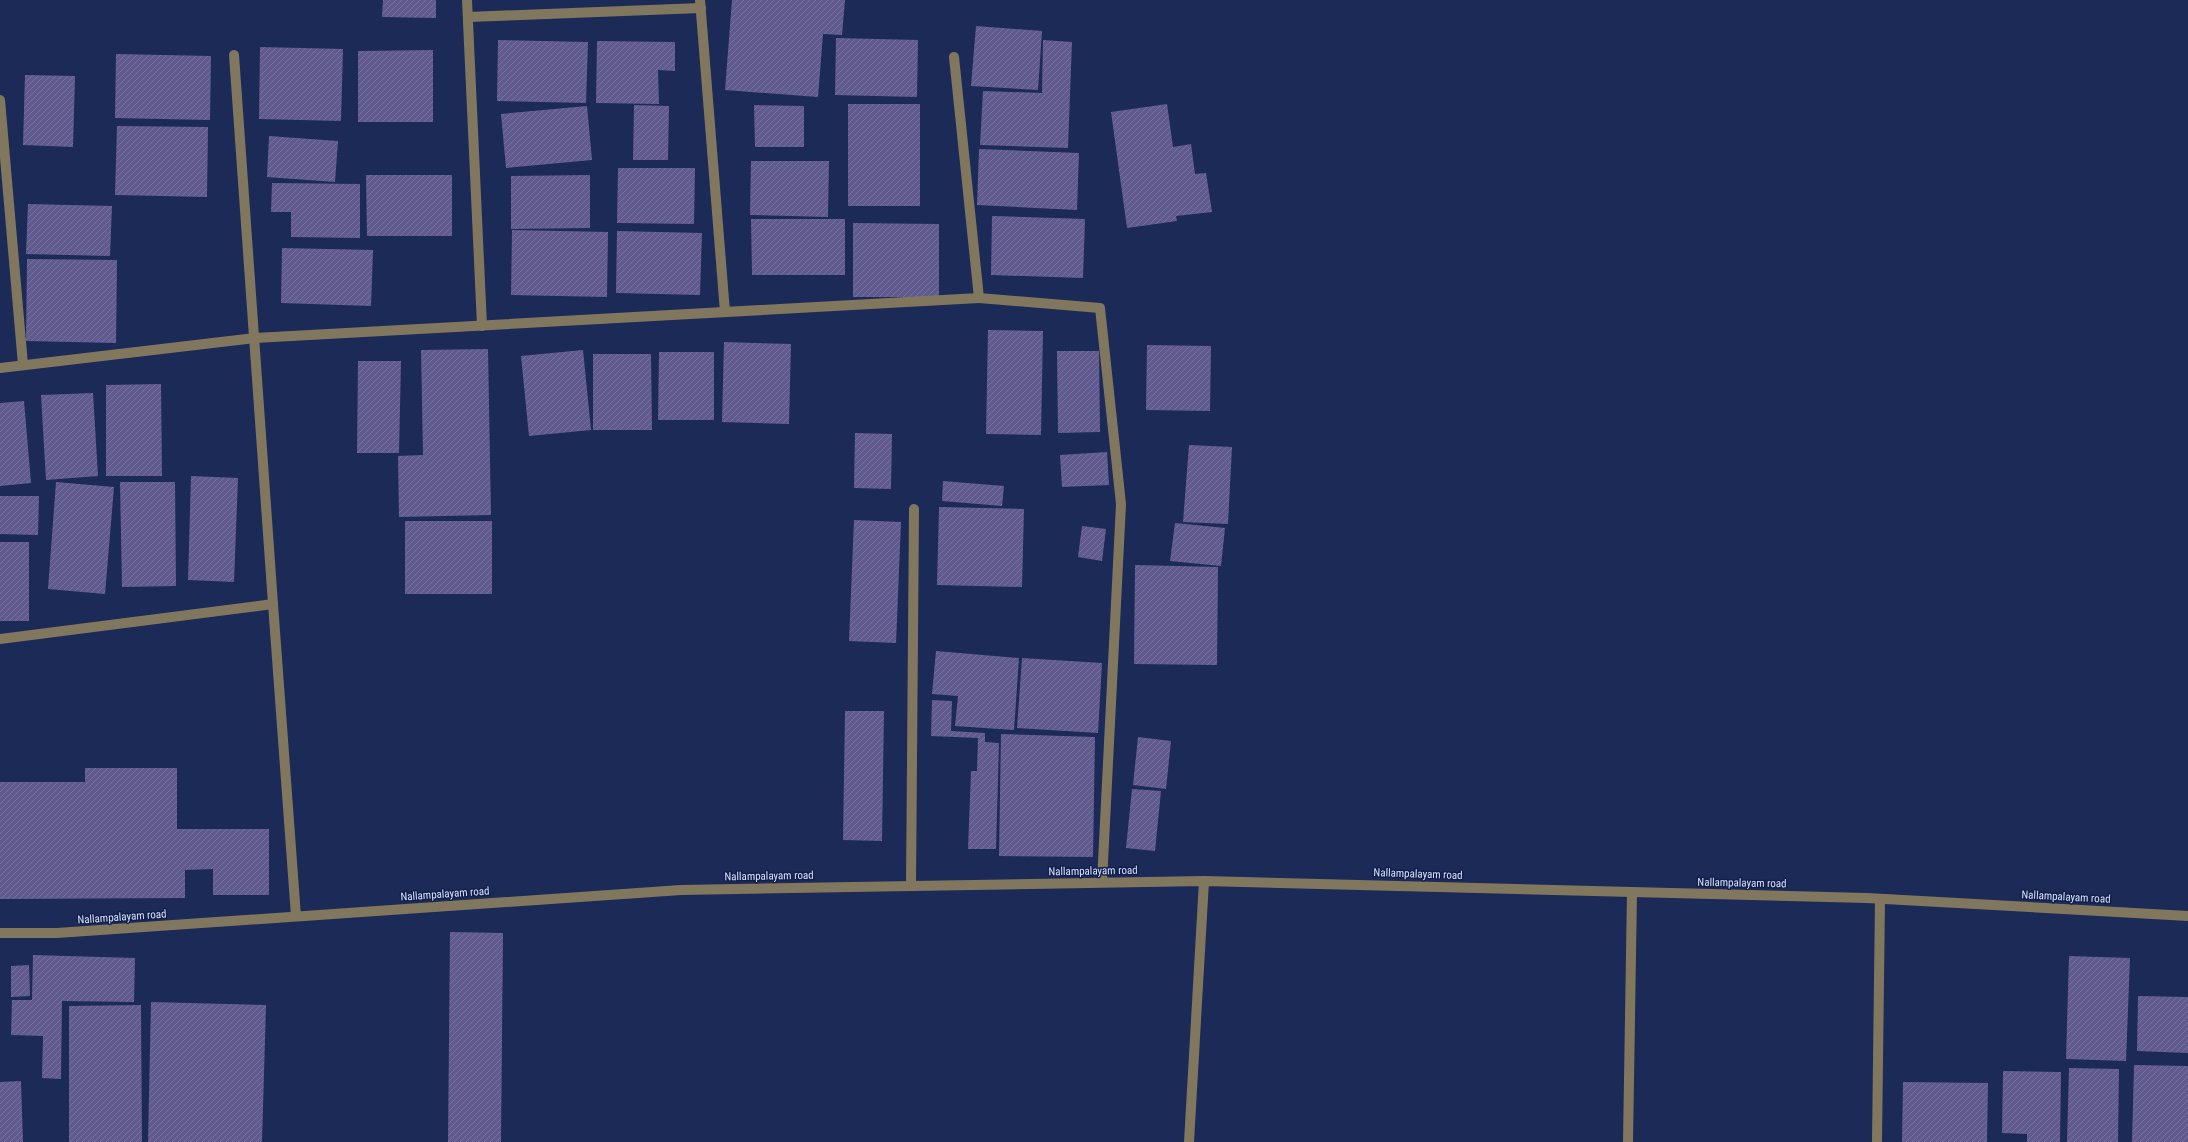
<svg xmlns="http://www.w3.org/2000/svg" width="2188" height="1142" viewBox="0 0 2188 1142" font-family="'Roboto Condensed',sans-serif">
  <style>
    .building { fill: url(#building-hatch) }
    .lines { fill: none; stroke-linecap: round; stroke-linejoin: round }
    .minor { stroke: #81775f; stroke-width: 10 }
    .labels { text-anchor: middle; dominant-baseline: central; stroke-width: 3; stroke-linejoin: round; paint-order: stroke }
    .street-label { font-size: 11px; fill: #d6e1fe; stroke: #131f4b }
  </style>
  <defs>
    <pattern id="building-hatch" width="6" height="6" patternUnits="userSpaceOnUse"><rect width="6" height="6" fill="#615a8f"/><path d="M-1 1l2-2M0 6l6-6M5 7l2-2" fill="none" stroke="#7771a0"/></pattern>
  </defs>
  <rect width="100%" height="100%" fill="#1c2a57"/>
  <g class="building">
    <polygon points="383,0 436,0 436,18 382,17"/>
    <polygon points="732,0 845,0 842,35 823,34 818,97 725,90"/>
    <polygon points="976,26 1042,31 1038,90 971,86"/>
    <polygon points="836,38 918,40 917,97 835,95"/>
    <polygon points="498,40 588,42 586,103 497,101"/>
    <polygon points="1043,40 1072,42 1068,148 980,145 983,91 1042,93"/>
    <polygon points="597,41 675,42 675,71 658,70 659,104 596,103"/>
    <polygon points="260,47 343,49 341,121 259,119"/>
    <polygon points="433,50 433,122 358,122 358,51"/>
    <polygon points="116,54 211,56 210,120 115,118"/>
    <polygon points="25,75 75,76 73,147 23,145"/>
    <rect x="848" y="104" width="72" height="102"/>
    <polygon points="1167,104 1173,147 1191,144 1195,174 1206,173 1212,212 1176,216 1177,221 1127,228 1111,112"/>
    <polygon points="634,105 669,106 668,160 633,160"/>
    <polygon points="754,105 804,106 804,147 755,147"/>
    <polygon points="587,106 592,160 506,168 501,114"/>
    <polygon points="117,126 208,127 207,197 115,195"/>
    <polygon points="269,136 338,141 335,182 267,177"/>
    <polygon points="979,149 1079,153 1077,210 977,205"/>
    <polygon points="751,161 829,161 828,217 750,215"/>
    <polygon points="618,168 695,168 694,224 617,223"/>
    <polygon points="366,175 452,175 452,236 367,236"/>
    <polygon points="590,175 590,228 511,229 511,176"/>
    <polygon points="272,183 360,184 360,238 291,237 291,212 271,212"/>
    <polygon points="28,204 112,206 110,256 26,254"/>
    <polygon points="992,216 1085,219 1083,278 991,275"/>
    <polygon points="751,219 845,219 845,275 752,275"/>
    <polygon points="853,223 939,224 939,297 853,297"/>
    <polygon points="512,230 608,232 607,297 511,295"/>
    <polygon points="617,231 702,233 700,295 616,293"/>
    <polygon points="282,248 373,250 371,306 281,303"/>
    <polygon points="27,259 117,260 116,343 26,341"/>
    <polygon points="988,330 1043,331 1041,435 986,434"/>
    <polygon points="724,342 791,344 789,424 722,422"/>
    <polygon points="1147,345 1211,346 1210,411 1146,410"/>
    <polygon points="488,349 491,515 399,517 398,456 423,455 421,350"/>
    <polygon points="583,350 591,430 529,436 521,356"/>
    <polygon points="1057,351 1099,351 1100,432 1058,433"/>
    <polygon points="659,352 714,352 714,420 658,420"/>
    <polygon points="593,354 651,354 652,430 593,430"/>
    <polygon points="358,361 401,361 399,453 357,453"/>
    <polygon points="161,384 162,476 106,476 106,385"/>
    <polygon points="93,393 98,476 46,480 41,395"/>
    <polygon points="24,401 31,483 0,486 0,403"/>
    <polygon points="855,433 892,434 891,489 854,488"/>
    <polygon points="1189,445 1232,447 1228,524 1183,522"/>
    <polygon points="1107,452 1109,485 1062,487 1060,455"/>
    <polygon points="191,476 238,478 234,582 188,580"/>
    <polygon points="943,481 1004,486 1002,506 942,501"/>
    <polygon points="56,482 114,487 105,594 48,589"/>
    <polygon points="120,482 175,482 176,586 122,587"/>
    <polygon points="0,496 39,496 38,535 0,534"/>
    <polygon points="939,507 1024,509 1022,587 937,585"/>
    <polygon points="854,520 901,522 896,643 849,641"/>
    <rect x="405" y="521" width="87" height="73"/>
    <polygon points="1175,523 1225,528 1221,566 1170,561"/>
    <polygon points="1082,526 1106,529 1102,561 1078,557"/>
    <rect x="0" y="542" width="29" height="79"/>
    <polygon points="1135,565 1218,567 1217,665 1134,664"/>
    <polygon points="936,651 1019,658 1014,730 955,726 958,696 932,694"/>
    <polygon points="1022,658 1102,663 1098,733 1017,728"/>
    <polygon points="932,700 952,701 951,731 985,733 985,742 999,743 996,849 968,849 971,771 977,771 978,738 931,736"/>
    <polygon points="845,711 884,711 882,841 843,840"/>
    <polygon points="1001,734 1095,737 1093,857 999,856"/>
    <polygon points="1138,737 1171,741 1166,789 1133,785"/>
    <polygon points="85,768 177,768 177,829 269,829 269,895 213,895 213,869 185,870 185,898 0,899 0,782 85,782"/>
    <polygon points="1132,789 1161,791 1155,851 1126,848"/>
    <polygon points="450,932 503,933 501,1142 448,1142"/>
    <polygon points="33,955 135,958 134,1002 62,1001 61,1079 42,1078 43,1036 11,1035 12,1000 32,1000"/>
    <polygon points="2069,956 2130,958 2126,1061 2066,1059"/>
    <polygon points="29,965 30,996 11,997 11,966"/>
    <polygon points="2138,996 2188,997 2188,1053 2137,1051"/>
    <polygon points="151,1002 266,1005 262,1142 148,1142"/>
    <polygon points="141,1005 142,1142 69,1142 69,1006"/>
    <polygon points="2134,1065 2188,1066 2188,1142 2132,1142"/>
    <polygon points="2069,1068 2119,1069 2118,1142 2067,1142"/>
    <polygon points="2003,1071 2061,1072 2060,1142 2027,1142 2027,1134 2002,1133"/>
    <polygon points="21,1081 23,1142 0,1142 0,1082"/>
    <polygon points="1903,1082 1988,1083 1987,1142 1902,1142"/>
  </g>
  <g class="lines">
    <g class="minor">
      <polyline points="467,0 482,326"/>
      <polyline points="700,0 725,312"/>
      <polyline points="468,17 701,8"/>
      <polyline points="0,100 23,365"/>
      <polyline points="979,298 1100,308 1121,504 1102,882"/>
      <polyline points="0,368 255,338 979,298 954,57"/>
      <polyline points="273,604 296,916"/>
      <polyline points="0,639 273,604 234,55"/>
      <polyline points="911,886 914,509"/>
      <polyline points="0,933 57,933 681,890 1204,881 1867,898 2188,916"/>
      <polyline points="1189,1142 1204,881"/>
      <polyline points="1628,1142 1632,892"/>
      <polyline points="1877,1142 1880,899"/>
    </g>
  </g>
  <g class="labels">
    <g class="street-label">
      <text transform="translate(1093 871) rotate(-1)">Nallampalayam road</text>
      <text transform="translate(1418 874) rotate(2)">Nallampalayam road</text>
      <text transform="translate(769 876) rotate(-1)">Nallampalayam road</text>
      <text transform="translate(1742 883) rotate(1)">Nallampalayam road</text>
      <text transform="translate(445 894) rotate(-4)">Nallampalayam road</text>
      <text transform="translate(2066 897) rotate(3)">Nallampalayam road</text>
      <text transform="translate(122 917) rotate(-4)">Nallampalayam road</text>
    </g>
  </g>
</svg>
